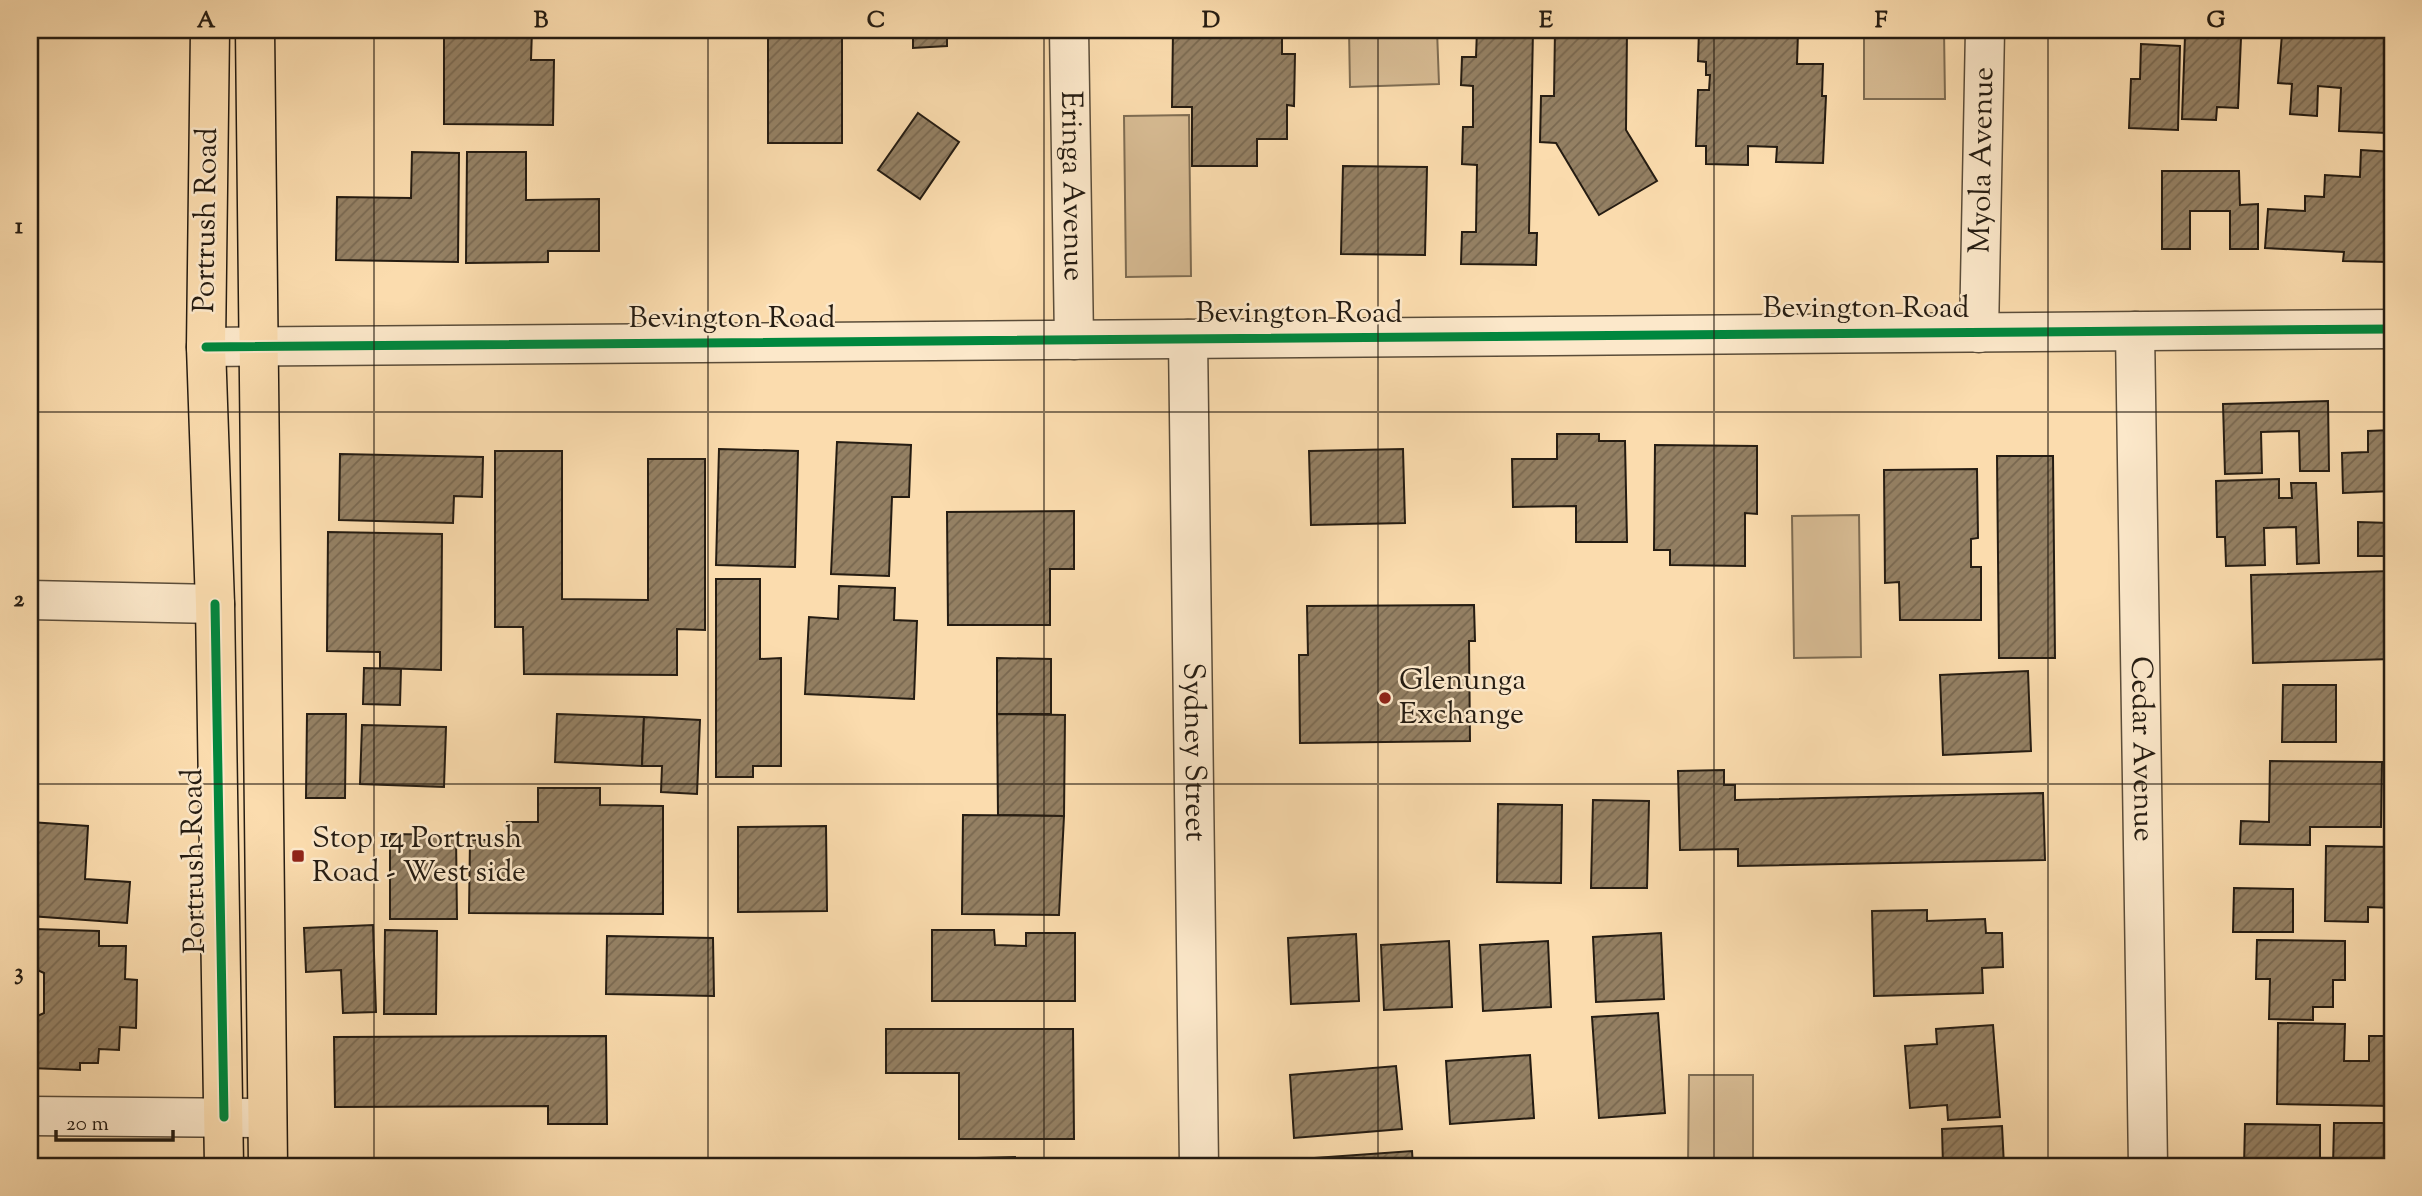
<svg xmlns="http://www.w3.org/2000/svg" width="2422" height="1196" viewBox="0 0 2422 1196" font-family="'Sorts Mill Goudy',serif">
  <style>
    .pitch { fill: #d7bb93; stroke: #7e6c52; stroke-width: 2 }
    .building { fill: url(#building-hatch); stroke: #251c12; stroke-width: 2 }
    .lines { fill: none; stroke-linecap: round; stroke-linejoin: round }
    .minor-casing { stroke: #5a4c39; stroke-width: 41 }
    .highway-casing { stroke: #251c12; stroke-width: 41 }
    .minor { stroke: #fce8ca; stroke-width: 38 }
    .highway { stroke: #fbdcae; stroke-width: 38 }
    .cycleway-casing { stroke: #fce8ca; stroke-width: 13 }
    .cycleway { stroke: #00873e; stroke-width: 9 }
    .grid { fill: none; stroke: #251c12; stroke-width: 2; stroke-opacity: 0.55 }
    .poi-dot { fill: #8f2418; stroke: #fce8ca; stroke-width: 2.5 }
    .labels { text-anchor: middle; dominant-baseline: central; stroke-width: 5; stroke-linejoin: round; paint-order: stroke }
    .street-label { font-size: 30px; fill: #251c12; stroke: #fce8ca }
    .poi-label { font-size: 30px; fill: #251c12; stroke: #fce8ca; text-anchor: start }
    .neatline { fill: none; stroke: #251c12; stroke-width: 2.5 }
    .grid-label { font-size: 23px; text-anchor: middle; font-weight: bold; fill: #251c12 }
  </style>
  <defs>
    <pattern id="building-hatch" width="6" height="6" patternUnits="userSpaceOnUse" patternTransform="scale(1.75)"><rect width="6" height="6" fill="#948063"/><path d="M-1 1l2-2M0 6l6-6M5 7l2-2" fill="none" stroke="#796850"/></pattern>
  </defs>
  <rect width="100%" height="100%" fill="#fbdcae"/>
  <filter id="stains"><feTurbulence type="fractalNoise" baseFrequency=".00286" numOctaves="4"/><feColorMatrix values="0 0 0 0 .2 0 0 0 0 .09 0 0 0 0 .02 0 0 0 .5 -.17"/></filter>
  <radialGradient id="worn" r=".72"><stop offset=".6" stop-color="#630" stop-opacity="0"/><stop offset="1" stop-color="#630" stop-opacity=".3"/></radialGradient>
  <g class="pitch">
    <polygon points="1349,30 1437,30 1439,84 1350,87"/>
    <polygon points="1864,30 1944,30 1945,99 1864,99"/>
    <polygon points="1189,115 1191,276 1126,277 1124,116"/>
    <polygon points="1859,515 1861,657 1794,658 1792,516"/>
    <polygon points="1689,1075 1753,1075 1753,1166 1688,1166"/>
  </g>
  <g class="building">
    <polygon points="444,30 532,30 531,60 554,60 553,125 444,124"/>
    <rect x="768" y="30" width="74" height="113"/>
    <polygon points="913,30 947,30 947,46 913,48"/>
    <polygon points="1173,30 1282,30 1282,54 1295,54 1294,106 1287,105 1287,139 1257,139 1257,166 1192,166 1192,107 1172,107"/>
    <polygon points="1477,30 1533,30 1529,233 1537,233 1536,265 1461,264 1462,232 1476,232 1477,165 1462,164 1463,127 1473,127 1473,86 1461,85 1462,57 1476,57"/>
    <polygon points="1555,30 1627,30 1626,130 1657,181 1599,215 1556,143 1540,142 1541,96 1554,96"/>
    <polygon points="1699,30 1798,32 1797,64 1823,64 1822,96 1826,96 1823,163 1776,162 1777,147 1748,146 1748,165 1706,164 1706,146 1696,146 1698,90 1709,90 1710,75 1706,75 1706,62 1698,61"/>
    <polygon points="2334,30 2359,30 2359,34 2392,36 2387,133 2339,131 2341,88 2318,86 2317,116 2290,114 2292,84 2278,83 2282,34 2314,36 2315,31 2334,32"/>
    <polygon points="2185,36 2241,38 2238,108 2217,107 2216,120 2182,119"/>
    <polygon points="2141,44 2180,46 2178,130 2129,128 2131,79 2140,79"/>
    <polygon points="918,113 959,142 920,199 878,170"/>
    <polygon points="2361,150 2392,152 2388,262 2343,261 2344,252 2265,248 2268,209 2305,211 2305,196 2324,197 2325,175 2360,177"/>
    <polygon points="412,152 459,153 458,262 336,260 337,197 411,198"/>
    <polygon points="467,152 526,152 526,200 599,199 599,251 548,251 548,262 466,263"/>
    <polygon points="1343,166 1427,167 1425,255 1341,254"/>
    <polygon points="2162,171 2239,171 2240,205 2258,204 2258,249 2230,249 2230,211 2190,211 2190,249 2162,249"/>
    <polygon points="2328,401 2329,471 2300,471 2299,431 2261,432 2262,473 2225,474 2223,404"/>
    <polygon points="2392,430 2392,491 2343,493 2342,453 2368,452 2368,431"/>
    <polygon points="1557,434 1599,434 1599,441 1625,441 1627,542 1576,542 1576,506 1513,507 1512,459 1557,459"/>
    <polygon points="837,442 911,445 909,497 892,497 889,576 831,574"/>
    <polygon points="1655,445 1757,446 1757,514 1745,513 1745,566 1670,565 1670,550 1654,550"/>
    <polygon points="719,449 798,451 795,567 716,565"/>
    <polygon points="1403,449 1405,523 1311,525 1309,451"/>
    <polygon points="495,451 562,451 562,599 648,600 648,459 705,459 705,630 677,629 677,675 524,674 523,627 495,627"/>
    <polygon points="340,454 483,457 482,497 454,496 453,523 339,520"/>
    <polygon points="1997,456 2053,456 2055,658 1999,658"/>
    <polygon points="1977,469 1978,538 1971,539 1971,567 1981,567 1981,620 1900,620 1899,582 1885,583 1884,470"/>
    <polygon points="2279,479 2279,498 2292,498 2291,483 2316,483 2319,563 2297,564 2296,527 2264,528 2265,565 2226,566 2225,537 2217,537 2216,481"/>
    <polygon points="1074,511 1074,569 1050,569 1050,625 948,625 947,512"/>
    <polygon points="2358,522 2389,523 2389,556 2358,556"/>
    <polygon points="328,532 442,534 441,670 380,668 380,652 327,651"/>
    <polygon points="2392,571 2392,659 2253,663 2251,575"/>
    <polygon points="716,579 760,579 760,659 781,658 781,766 753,766 753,777 716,777"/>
    <polygon points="839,586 895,588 894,620 917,621 914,699 805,694 809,617 838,619"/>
    <polygon points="1474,605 1475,641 1469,641 1470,741 1300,743 1299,655 1308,655 1307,606"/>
    <polygon points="997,658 1051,659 1051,714 997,714"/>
    <polygon points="364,668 401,669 400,705 363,704"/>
    <polygon points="2028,671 2031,751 1943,755 1940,675"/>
    <polygon points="2283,685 2336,685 2336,742 2282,742"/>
    <polygon points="307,714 346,714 345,798 306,798"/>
    <polygon points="557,714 644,717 642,766 555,762"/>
    <polygon points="997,714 1065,715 1064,816 998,815"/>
    <polygon points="644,717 700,720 697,794 661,792 662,766 642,766"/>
    <polygon points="362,725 446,727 444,787 360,784"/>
    <polygon points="2270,761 2382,762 2381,827 2310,827 2310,845 2240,844 2241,821 2269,822"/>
    <polygon points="1724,770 1724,785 1735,785 1735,800 2043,793 2045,860 1738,866 1738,849 1680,850 1678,771"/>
    <polygon points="538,788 600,788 600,805 663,806 663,914 469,913 470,840 507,840 507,822 538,822"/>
    <polygon points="1593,800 1649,801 1647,888 1591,888"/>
    <polygon points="1498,804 1562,805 1561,883 1497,882"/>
    <polygon points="963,815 1064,816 1059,915 962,914"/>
    <polygon points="30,822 88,826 85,879 130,882 127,923 30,916"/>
    <polygon points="826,826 827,911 738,912 738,827"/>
    <polygon points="390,834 456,835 457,919 390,919"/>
    <polygon points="2326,846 2392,847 2392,908 2368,907 2368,922 2325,921"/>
    <polygon points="2234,888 2293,889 2293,932 2233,932"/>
    <polygon points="1927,910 1927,921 1985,919 1986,933 2002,933 2003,967 1982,968 1983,993 1874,996 1872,911"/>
    <polygon points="373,925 376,1012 343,1013 341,970 306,972 304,928"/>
    <polygon points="34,929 99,931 99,946 126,946 125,979 137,980 136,1028 120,1027 119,1050 99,1049 98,1063 80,1063 80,1070 30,1068 31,1019 44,1013 44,973 33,968"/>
    <polygon points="385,930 437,931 436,1014 384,1014"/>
    <polygon points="932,930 994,930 995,945 1026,946 1026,933 1075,933 1075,1001 932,1001"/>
    <polygon points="1661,933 1664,999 1596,1002 1593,937"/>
    <polygon points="1356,934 1359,1001 1291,1004 1288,938"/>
    <polygon points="607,936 713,938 714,996 606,994"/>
    <polygon points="2257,940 2345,941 2345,980 2333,980 2333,1007 2313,1007 2313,1020 2269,1019 2270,979 2256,979"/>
    <polygon points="1449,941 1452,1007 1384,1010 1381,945"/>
    <polygon points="1548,941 1551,1007 1483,1011 1480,945"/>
    <polygon points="1658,1013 1665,1113 1599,1118 1592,1017"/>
    <polygon points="2278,1023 2345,1024 2344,1061 2369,1061 2369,1036 2392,1036 2392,1106 2277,1104"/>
    <polygon points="1993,1025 2000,1117 1948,1120 1947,1105 1910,1108 1905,1046 1937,1044 1936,1029"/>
    <polygon points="886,1029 1073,1029 1074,1139 959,1139 959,1073 886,1073"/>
    <polygon points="606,1036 607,1124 548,1124 548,1106 335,1107 334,1037"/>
    <polygon points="1530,1055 1534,1118 1450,1124 1446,1061"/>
    <polygon points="1396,1066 1402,1129 1294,1138 1290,1075"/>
    <polygon points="2334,1123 2392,1123 2392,1166 2333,1166"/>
    <polygon points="2245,1124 2320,1125 2320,1166 2244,1166"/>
    <polygon points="2002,1126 2004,1166 1943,1166 1942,1129"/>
    <polygon points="1412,1151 1413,1166 1301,1166 1301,1159"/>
    <polygon points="1015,1157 1016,1166 937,1166 937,1159"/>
    <rect x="334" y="1165" width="109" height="1"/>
    <polygon points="443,1165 578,1166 443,1166"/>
  </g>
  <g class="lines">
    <defs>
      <g id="minor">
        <path id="s1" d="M 1069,30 L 1074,340"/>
        <path id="s2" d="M 2135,331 L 2148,1166"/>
        <path id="s3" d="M 1979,333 L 1985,30"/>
        <path id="s4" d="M 1188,339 L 1199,1166"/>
        <polyline points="206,347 2392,329"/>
        <polyline points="30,600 215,604"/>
        <polyline points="30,1116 267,1118"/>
      </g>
      <g id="highway">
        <polyline points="210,30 206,347 215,604 224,1166"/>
        <polyline points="255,30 268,1166"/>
      </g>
    </defs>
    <use href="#minor" class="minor-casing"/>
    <use href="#highway" class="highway-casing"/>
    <use href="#minor" class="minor"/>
    <use href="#highway" class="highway"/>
    <defs>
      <g id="cycleway">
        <polyline points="206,347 2392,329"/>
        <polyline points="215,604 224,1117"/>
      </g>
    </defs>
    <use href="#cycleway" class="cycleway-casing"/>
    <use href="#cycleway" class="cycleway"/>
  </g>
  <path class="grid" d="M 374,30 L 374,1166M 708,30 L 708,1166M 1044,30 L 1044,1166M 1378,30 L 1378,1166M 1714,30 L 1714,1166M 2048,30 L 2048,1166M 30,412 L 2392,412M 30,784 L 2392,784"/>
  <g class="poi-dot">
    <circle cx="1385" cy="698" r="7"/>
    <rect x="291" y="849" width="14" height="14" rx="3.5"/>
  </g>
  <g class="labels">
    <g class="street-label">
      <text stroke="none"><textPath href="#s3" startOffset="173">Myola Avenue</textPath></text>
      <text stroke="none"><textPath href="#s1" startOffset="156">Eringa Avenue</textPath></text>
      <text transform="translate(207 220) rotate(-89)">Portrush Road</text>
      <text x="1866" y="309">Bevington Road</text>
      <text x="1299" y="314">Bevington Road</text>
      <text x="732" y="319">Bevington Road</text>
      <text stroke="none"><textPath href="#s2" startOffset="418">Cedar Avenue</textPath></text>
      <text stroke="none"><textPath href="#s4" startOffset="413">Sydney Street</textPath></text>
      <text transform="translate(195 861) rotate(-91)">Portrush Road</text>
    </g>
    <g class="poi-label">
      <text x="1399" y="681">Glenunga<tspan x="1399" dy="34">Exchange</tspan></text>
      <text x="312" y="839">Stop 14 Portrush<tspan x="312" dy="34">Road - West side</tspan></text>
    </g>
  </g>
  <rect width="2422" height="1196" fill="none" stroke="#fbdcae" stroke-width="77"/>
  <path d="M56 1130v10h117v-10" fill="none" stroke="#251c12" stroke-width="3.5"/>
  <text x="66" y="1130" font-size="21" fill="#251c12" stroke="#fce8ca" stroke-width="5" paint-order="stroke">20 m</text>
  <rect x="38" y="38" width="2346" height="1120" class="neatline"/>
  <g class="grid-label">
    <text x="206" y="27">A</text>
    <text x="541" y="27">B</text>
    <text x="876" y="27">C</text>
    <text x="1211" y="27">D</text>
    <text x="1546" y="27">E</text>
    <text x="1881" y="27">F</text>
    <text x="2216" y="27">G</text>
    <text x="19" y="233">1</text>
    <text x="19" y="606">2</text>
    <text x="19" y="979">3</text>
  </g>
  <rect width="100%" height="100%" filter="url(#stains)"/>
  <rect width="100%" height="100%" fill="url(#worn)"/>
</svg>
